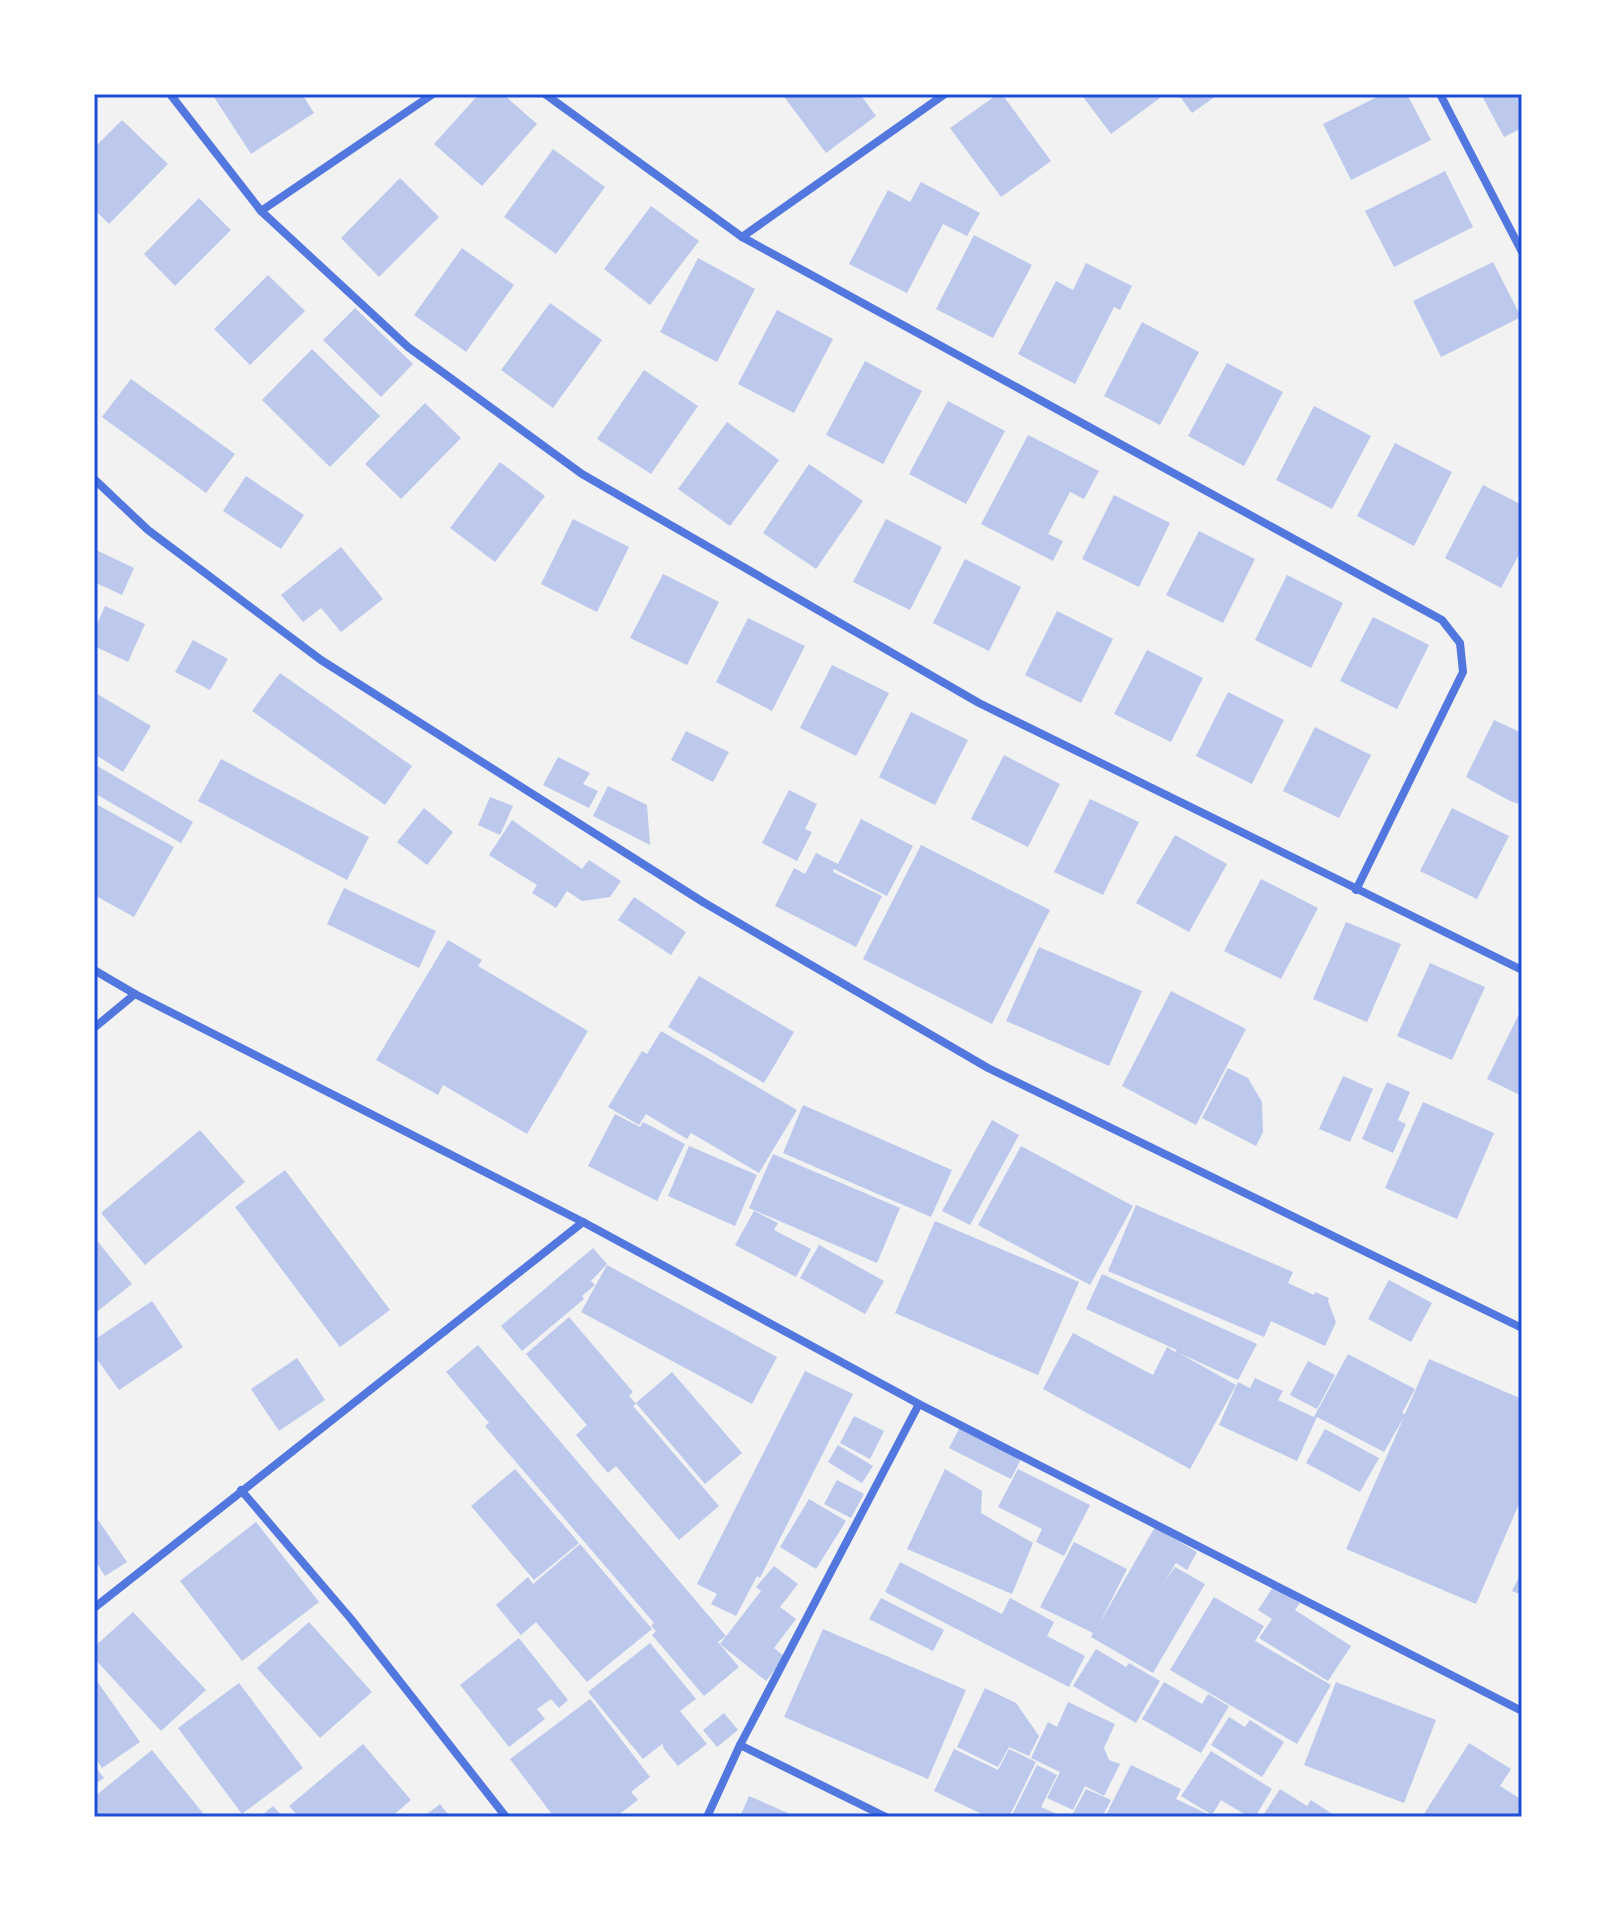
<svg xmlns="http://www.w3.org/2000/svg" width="1616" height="1911" viewBox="0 0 1616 1911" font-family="Raleway,sans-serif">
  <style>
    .building { fill: #bdc9ec }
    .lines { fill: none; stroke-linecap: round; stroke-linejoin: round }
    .minor { stroke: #5277de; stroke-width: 8 }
    .neatline { fill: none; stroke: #1d4ed8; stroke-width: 3 }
  </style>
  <rect width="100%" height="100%" fill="#f2f2f2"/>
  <g class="building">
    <polygon points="212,94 302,94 314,113 251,154"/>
    <polygon points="479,94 503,94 537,124 482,186 434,144"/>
    <polygon points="782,94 860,94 876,116 826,153"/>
    <polygon points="998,94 1002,94 1051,161 1001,197 950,128"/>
    <polygon points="1081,94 1158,94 1160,98 1111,134"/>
    <polygon points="1178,94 1219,94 1192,113"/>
    <polygon points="1383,94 1407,94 1431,140 1351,180 1323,124"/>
    <polygon points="1481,94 1522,94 1522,128 1504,137"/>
    <polygon points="122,120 168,164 109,224 94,209 94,148"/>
    <polygon points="553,149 605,187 556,254 504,217"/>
    <polygon points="1445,171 1473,227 1394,267 1365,211"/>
    <polygon points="400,178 439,217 379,277 341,238"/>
    <polygon points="921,182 980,213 967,236 943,224 907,293 849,264 888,190 910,202"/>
    <polygon points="199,198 231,230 175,286 144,254"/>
    <polygon points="651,206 699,241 650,305 604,269"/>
    <polygon points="974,235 1032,265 993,338 936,309"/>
    <polygon points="462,248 514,285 466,352 414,315"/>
    <polygon points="698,258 755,289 717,362 660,332"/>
    <polygon points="1493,262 1521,317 1441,357 1413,301"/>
    <polygon points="1086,263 1132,286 1120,310 1114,307 1075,384 1018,354 1056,281 1073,290"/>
    <polygon points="268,275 305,311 250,365 214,329"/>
    <polygon points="550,303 602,340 553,408 501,370"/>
    <polygon points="355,308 413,364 381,397 323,340"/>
    <polygon points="777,310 833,339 794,413 738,384"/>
    <polygon points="1142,322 1199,352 1160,425 1104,396"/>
    <polygon points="312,349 380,416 330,467 262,400"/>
    <polygon points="865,361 922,391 883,464 826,435"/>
    <polygon points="1227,363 1283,392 1244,466 1188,436"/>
    <polygon points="644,370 698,406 651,474 597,439"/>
    <polygon points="131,379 235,454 206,493 102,417"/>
    <polygon points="948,401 1005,431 966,504 909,474"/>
    <polygon points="425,403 461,438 401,499 365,464"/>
    <polygon points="1314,406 1371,436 1332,509 1276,480"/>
    <polygon points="727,422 779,460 730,526 678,489"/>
    <polygon points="1028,435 1099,471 1084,499 1070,492 1048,534 1063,541 1053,561 981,524"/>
    <polygon points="1395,443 1452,472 1414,546 1357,516"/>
    <polygon points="500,462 545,496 495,562 450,528"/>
    <polygon points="809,464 863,501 816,569 763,533"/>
    <polygon points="246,476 304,515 281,549 223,511"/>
    <polygon points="1483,485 1522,505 1522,549 1501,588 1445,558"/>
    <polygon points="1114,495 1170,523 1139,587 1082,559"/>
    <polygon points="573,519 629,547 597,612 541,584"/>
    <polygon points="886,519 942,547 910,610 853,582"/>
    <polygon points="1199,531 1255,559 1223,623 1166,595"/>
    <polygon points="341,547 383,599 341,632 321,608 303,622 281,595"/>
    <polygon points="94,549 134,568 122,595 94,582"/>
    <polygon points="965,559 1021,587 989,651 933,623"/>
    <polygon points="663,574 719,602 687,665 630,638"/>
    <polygon points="1287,575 1343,603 1311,668 1255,640"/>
    <polygon points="105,606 145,624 128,662 94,646 94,631"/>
    <polygon points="1057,611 1113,639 1081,703 1025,675"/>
    <polygon points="1373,617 1429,645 1397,709 1340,681"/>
    <polygon points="748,618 805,646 772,711 716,682"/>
    <polygon points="193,640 228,659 210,690 175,672"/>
    <polygon points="1147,650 1203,678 1171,742 1114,714"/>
    <polygon points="832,665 889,693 856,756 800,728"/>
    <polygon points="280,673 412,766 385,805 252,711"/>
    <polygon points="94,692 151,726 123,772 94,754"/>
    <polygon points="1228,692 1284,720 1252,784 1196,756"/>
    <polygon points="911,712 968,740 935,805 879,777"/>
    <polygon points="1494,720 1522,733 1522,805 1510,801 1466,777"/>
    <polygon points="1315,727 1371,755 1339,818 1283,791"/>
    <polygon points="686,731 729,752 713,782 671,760"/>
    <polygon points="1004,755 1060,784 1028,847 971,819"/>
    <polygon points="558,757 590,773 583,784 598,791 589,808 543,785"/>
    <polygon points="221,759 369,837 347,880 198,801"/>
    <polygon points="94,764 193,822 181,843 94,793"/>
    <polygon points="608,786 647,805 650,845 593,816"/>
    <polygon points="789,790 817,804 805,829 812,832 797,861 762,843"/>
    <polygon points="490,797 513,806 500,835 478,825"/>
    <polygon points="1090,799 1139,822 1103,895 1054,872"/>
    <polygon points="94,803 174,847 134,917 94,895"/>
    <polygon points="424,808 453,832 427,865 397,842"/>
    <polygon points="1452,808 1509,836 1477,899 1420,871"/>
    <polygon points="861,819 913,846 887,896 834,869 833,872 882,896 856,947 775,906 794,868 805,874 816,853 838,864"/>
    <polygon points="512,820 582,869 589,860 621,881 610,897 582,901 567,891 556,908 532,893 537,885 489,855"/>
    <polygon points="1175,835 1227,864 1189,932 1136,903"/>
    <polygon points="921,845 1050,910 992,1024 863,959"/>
    <polygon points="1261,879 1318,908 1281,979 1224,951"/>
    <polygon points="344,888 436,931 419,968 327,924"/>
    <polygon points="634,897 686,932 671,955 618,920"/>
    <polygon points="1346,922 1401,944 1367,1022 1313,999"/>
    <polygon points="448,940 482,960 478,966 588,1031 527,1134 443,1085 438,1095 376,1060"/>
    <polygon points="1039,947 1142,991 1109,1066 1006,1021"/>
    <polygon points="1430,963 1485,987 1452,1060 1397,1036"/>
    <polygon points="699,976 794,1032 764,1083 668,1027"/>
    <polygon points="1171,991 1246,1029 1196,1125 1122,1086"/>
    <polygon points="1519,1014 1522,1016 1522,1096 1487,1079"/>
    <polygon points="661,1031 797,1110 759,1173 691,1133 687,1139 646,1114 639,1125 608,1107 642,1051 647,1054"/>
    <polygon points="1228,1068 1248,1078 1262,1102 1263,1132 1256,1146 1202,1118"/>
    <polygon points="1343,1076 1373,1089 1350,1142 1319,1129"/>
    <polygon points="1387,1082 1410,1092 1398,1120 1406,1124 1393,1153 1362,1139"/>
    <polygon points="1423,1102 1494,1133 1457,1219 1385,1188"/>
    <polygon points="803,1105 952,1170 931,1217 783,1153"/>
    <polygon points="615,1114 640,1127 643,1122 685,1144 657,1201 588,1166"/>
    <polygon points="992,1120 1019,1135 970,1225 942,1211"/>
    <polygon points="200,1130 245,1182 145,1265 101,1213"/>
    <polygon points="689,1146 757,1175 735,1226 668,1196"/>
    <polygon points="1021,1146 1133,1206 1090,1285 978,1225"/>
    <polygon points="773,1154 900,1208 877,1263 749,1208"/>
    <polygon points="285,1170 390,1310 340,1347 235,1207"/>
    <polygon points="1136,1205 1293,1272 1288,1283 1314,1295 1315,1292 1329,1298 1328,1301 1336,1322 1325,1346 1271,1321 1264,1337 1108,1271"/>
    <polygon points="754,1211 778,1223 774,1230 811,1249 796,1277 735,1245"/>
    <polygon points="935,1221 1079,1282 1038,1375 895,1313"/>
    <polygon points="94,1237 132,1284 94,1314"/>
    <polygon points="819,1245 884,1281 865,1314 800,1278"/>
    <polygon points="593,1248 607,1264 591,1281 595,1285 582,1296 584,1299 522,1351 501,1326"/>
    <polygon points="607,1265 777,1357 752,1404 581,1312"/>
    <polygon points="1102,1274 1257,1344 1238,1380 1179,1353 1236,1385 1190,1469 1043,1389 1073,1333 1153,1375 1167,1347 1175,1352 1177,1350 1086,1309"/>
    <polygon points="1389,1280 1432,1303 1411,1342 1368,1319"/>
    <polygon points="152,1301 183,1347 119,1390 94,1355 94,1340"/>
    <polygon points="569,1317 633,1392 629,1396 636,1404 633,1406 719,1506 679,1540 616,1466 608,1473 576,1435 587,1425 526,1354"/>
    <polygon points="478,1345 726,1636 718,1642 739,1667 704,1696 652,1635 656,1631 651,1626 654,1623 485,1426 489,1423 446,1372"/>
    <polygon points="1348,1354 1415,1389 1402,1413 1405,1414 1429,1359 1522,1399 1522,1497 1476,1604 1346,1549 1404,1417 1384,1452 1317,1417 1297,1461 1219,1425 1238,1382 1250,1388 1255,1378 1283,1391 1278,1400 1314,1417"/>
    <polygon points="297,1358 325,1400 279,1431 251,1389"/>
    <polygon points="1308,1361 1335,1375 1317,1409 1290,1395"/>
    <polygon points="805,1371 853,1394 760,1578 757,1576 736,1616 711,1604 717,1594 697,1584"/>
    <polygon points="672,1372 742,1453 705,1484 636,1403"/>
    <polygon points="854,1416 884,1431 870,1459 840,1443"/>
    <polygon points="960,1427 1021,1459 1011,1479 949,1448"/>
    <polygon points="1325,1429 1379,1458 1360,1492 1306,1463"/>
    <polygon points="838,1445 873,1466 862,1483 828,1462"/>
    <polygon points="515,1469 579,1543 534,1580 471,1506"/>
    <polygon points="945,1469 982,1491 981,1513 1033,1543 1012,1594 907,1549"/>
    <polygon points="1018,1469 1090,1505 1064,1556 1036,1542 1042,1529 998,1507"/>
    <polygon points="837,1480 864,1494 851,1518 824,1504"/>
    <polygon points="809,1499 846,1521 816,1569 780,1547"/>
    <polygon points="94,1514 127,1562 105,1576 94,1559"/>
    <polygon points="256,1522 319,1602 242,1661 180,1581"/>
    <polygon points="1155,1527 1197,1552 1187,1570 1176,1563 1163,1584 1175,1567 1205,1584 1153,1673 1091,1637 1093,1633 1040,1607 1074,1542 1127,1569 1099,1624"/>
    <polygon points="580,1544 652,1629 587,1682 536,1622 521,1635 496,1605 528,1577 533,1584"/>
    <polygon points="900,1562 1002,1614 1010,1598 1054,1622 1047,1636 1085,1656 1069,1687 885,1592"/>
    <polygon points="774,1566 798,1584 780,1607 796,1619 774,1648 785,1657 766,1681 720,1644 761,1591 756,1587"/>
    <polygon points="1522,1571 1522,1595 1512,1591"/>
    <polygon points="1273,1587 1300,1603 1295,1610 1351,1646 1328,1681 1259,1638 1272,1619 1258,1610"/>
    <polygon points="1214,1597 1264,1626 1255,1641 1331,1685 1297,1744 1170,1670"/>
    <polygon points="881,1598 944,1630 933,1651 869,1619"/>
    <polygon points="133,1612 206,1690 161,1731 94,1658 94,1647"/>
    <polygon points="309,1622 372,1692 320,1738 257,1668"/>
    <polygon points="823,1629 966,1690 928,1779 784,1717"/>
    <polygon points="519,1638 568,1700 559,1708 551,1699 537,1709 545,1719 509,1747 460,1685"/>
    <polygon points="650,1643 696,1699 680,1711 707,1744 678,1766 664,1749 661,1740 662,1744 643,1759 588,1692"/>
    <polygon points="1096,1649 1126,1667 1129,1663 1160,1681 1136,1723 1073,1686"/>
    <polygon points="94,1677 140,1742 102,1768 94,1756"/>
    <polygon points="1164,1682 1202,1704 1208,1694 1229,1706 1201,1753 1142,1719"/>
    <polygon points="1336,1682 1436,1720 1404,1803 1304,1765"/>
    <polygon points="239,1683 303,1768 242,1814 178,1728"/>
    <polygon points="985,1688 1016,1703 1039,1736 1029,1756 1009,1747 998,1767 957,1747"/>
    <polygon points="590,1699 650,1777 631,1792 638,1800 618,1815 620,1817 554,1817 510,1759"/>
    <polygon points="1068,1702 1115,1724 1104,1748 1109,1760 1120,1764 1104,1796 1085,1786 1073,1810 1047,1798 1060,1772 1031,1758 1048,1722 1057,1727"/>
    <polygon points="724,1713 738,1730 717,1747 703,1730"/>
    <polygon points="1229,1717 1245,1727 1250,1720 1284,1742 1262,1777 1211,1745"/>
    <polygon points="1469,1743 1511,1769 1500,1786 1522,1800 1522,1817 1429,1817 1424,1814"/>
    <polygon points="363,1744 411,1800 391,1817 299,1817 289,1806"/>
    <polygon points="954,1749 998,1770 1009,1749 1036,1762 1009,1817 988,1817 934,1791"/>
    <polygon points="152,1750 206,1817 96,1817 94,1797"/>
    <polygon points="1211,1751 1272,1789 1255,1817 1249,1817 1221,1800 1212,1815 1181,1796"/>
    <polygon points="94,1765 104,1778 94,1785"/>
    <polygon points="1037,1765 1057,1775 1041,1807 1064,1817 1011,1817"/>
    <polygon points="1131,1765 1181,1789 1176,1799 1214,1817 1105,1817"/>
    <polygon points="1086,1789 1111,1800 1102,1817 1071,1817"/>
    <polygon points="1280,1789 1307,1806 1311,1800 1337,1817 1262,1817"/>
    <polygon points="749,1796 797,1817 740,1817"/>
    <polygon points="440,1804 450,1817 423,1817"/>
    <polygon points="273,1806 283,1817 260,1817"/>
  </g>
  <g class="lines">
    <g class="minor">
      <polyline points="170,94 261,211 408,347 582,474 979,703 1522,970"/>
      <polyline points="545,94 742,237 1442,620 1460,643 1463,672 1356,890"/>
      <polyline points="1440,94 1522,252"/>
      <polyline points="261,211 433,94"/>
      <polyline points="742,237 945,94"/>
      <polyline points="94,479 148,530 321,660 703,902 988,1068 1522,1328"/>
      <polyline points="94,970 135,994 583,1222 919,1404 1522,1711"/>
      <polyline points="94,1028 135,994"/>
      <polyline points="241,1490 351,1619 506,1817"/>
      <polyline points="94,1608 583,1222"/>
      <polyline points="740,1745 886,1817"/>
      <polyline points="707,1817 740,1745 919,1404"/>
    </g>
  </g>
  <rect width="1616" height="1911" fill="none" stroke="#ffffff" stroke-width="192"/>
  <rect x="96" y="96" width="1424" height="1719" class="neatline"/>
</svg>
